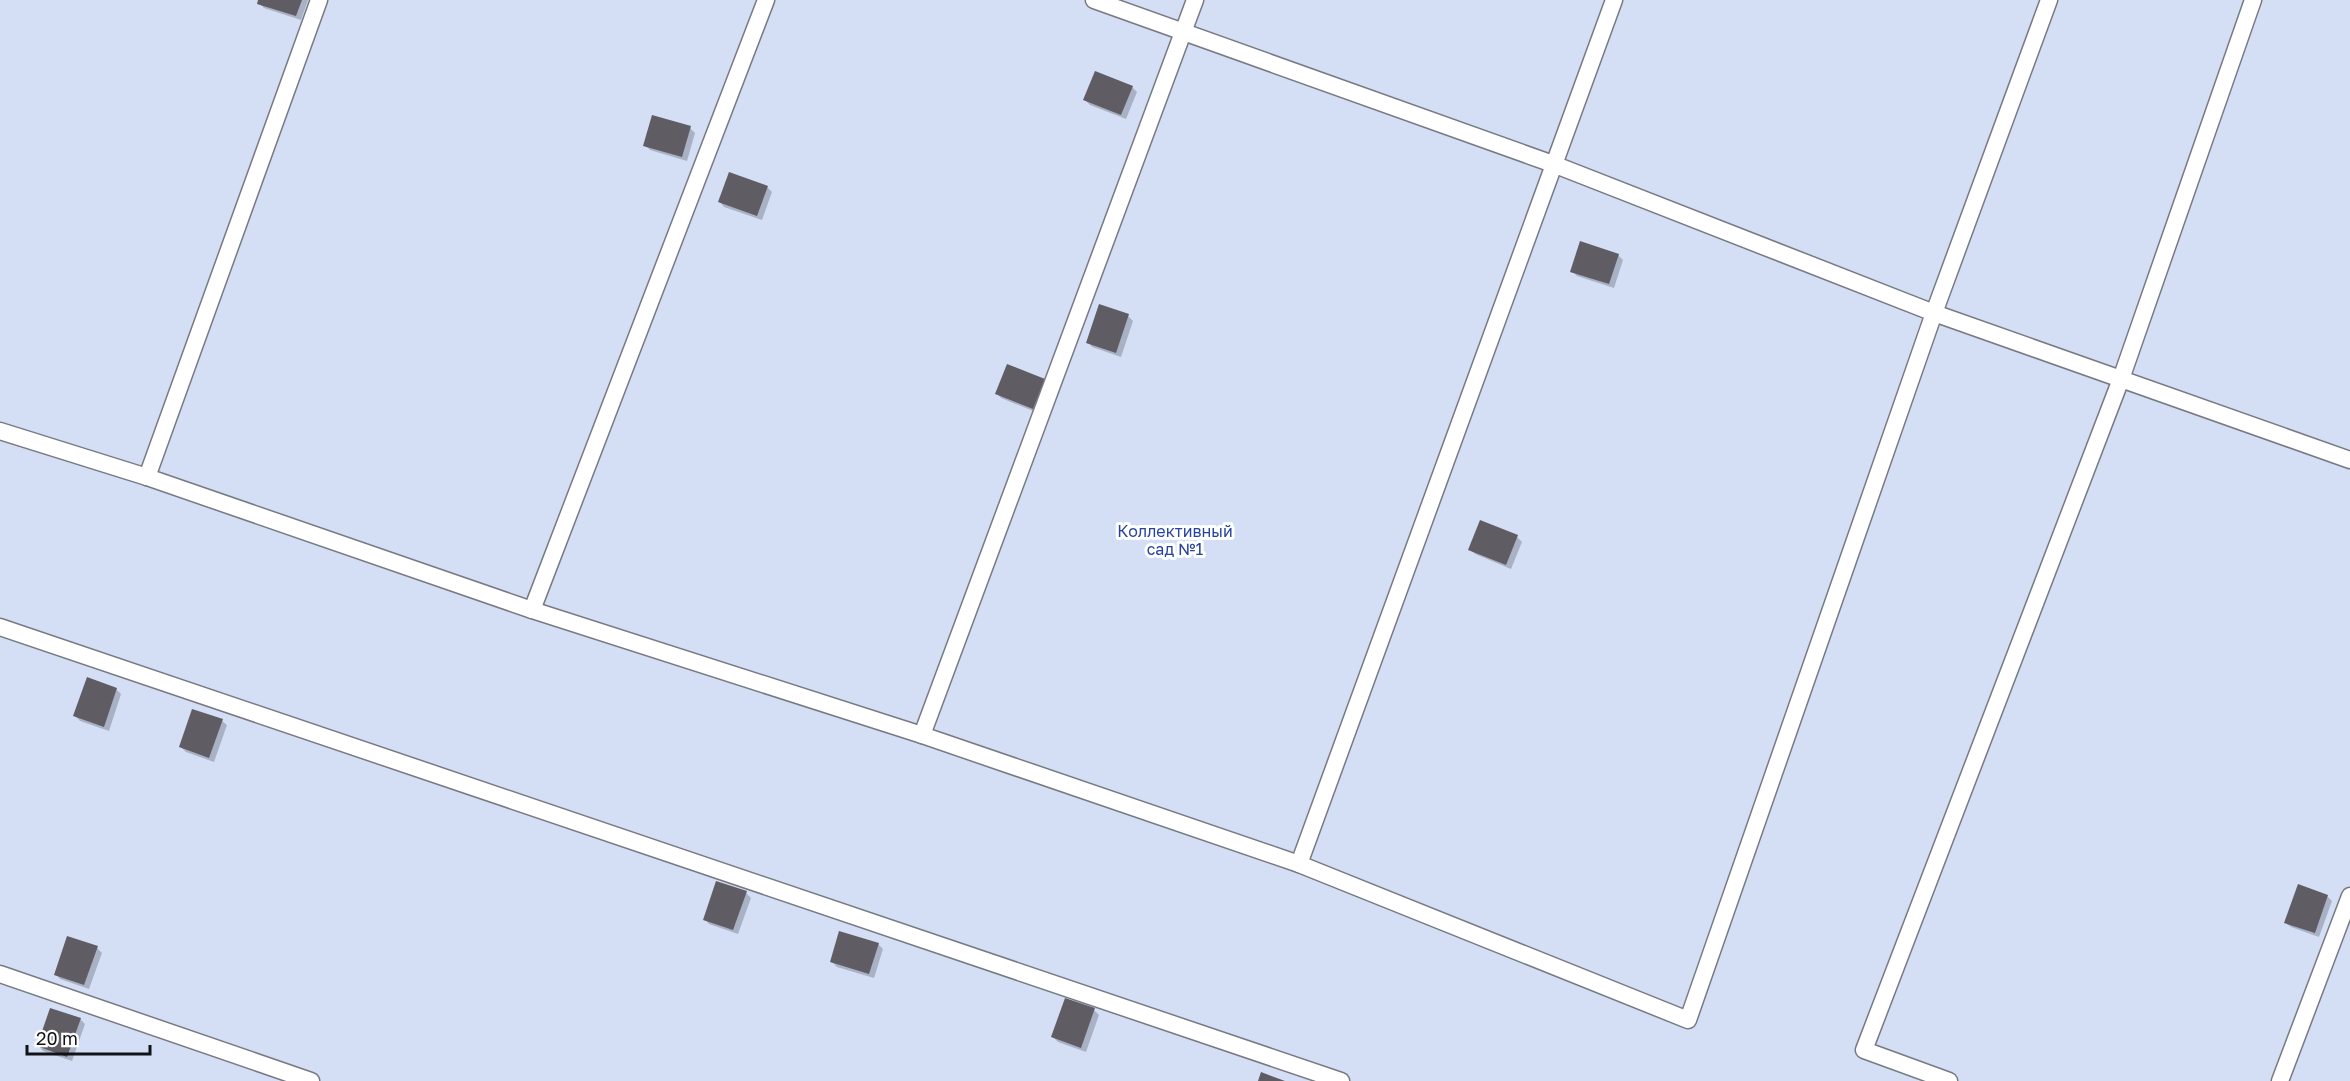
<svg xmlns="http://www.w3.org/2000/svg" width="2350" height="1081" viewBox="0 0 2350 1081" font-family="'Golos Text',sans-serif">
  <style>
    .green { fill: #d4def5 }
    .shadow { fill: #0003 }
    .building { fill: #5f5c63 }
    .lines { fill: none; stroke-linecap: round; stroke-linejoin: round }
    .service-casing { stroke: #777a82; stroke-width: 19 }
    .service { stroke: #fff; stroke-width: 16 }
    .labels { text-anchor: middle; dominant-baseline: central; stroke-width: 6; stroke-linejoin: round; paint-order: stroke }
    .park-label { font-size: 16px; fill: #2643a2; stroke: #fff }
  </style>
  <rect width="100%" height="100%" fill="#f7faff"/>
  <rect class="green" x="0" y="0" width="2350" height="1081"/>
  <g class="shadow">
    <polygon points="260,0 308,0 301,20 264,8 259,3"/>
    <polygon points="1132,87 1137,92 1126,119 1090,105 1085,100"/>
    <polygon points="690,128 695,133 687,161 650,150 645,145"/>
    <polygon points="767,187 772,192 762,220 724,207 720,202"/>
    <polygon points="1618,255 1623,260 1614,288 1577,276 1572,271"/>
    <polygon points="1128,316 1133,321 1121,357 1092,347 1088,342"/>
    <polygon points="1044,380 1049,385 1038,413 1001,398 997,393"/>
    <polygon points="1481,522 1517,537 1522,542 1511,569 1475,554 1470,549"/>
    <polygon points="116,689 121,694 109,731 80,721 75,716"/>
    <polygon points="222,721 227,725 214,762 186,752 181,747"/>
    <polygon points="746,893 751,898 738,934 709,924 705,919"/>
    <polygon points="2327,896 2332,901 2319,937 2291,927 2286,923"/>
    <polygon points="878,944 883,949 874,978 837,967 832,962"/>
    <polygon points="97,948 102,953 89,989 60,979 56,974"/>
    <polygon points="1094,1010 1099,1015 1086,1052 1058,1042 1053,1037"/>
    <polygon points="80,1019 85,1024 72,1061 43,1051 39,1046"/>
  </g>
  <g class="building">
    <polygon points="258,0 302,0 296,16 257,4"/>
    <polygon points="1095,71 1133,86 1121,115 1083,100"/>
    <polygon points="652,115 691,126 682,157 643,146"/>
    <polygon points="729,172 768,186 757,216 718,202"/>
    <polygon points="1580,241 1619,254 1609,284 1570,272"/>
    <polygon points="1099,304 1129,314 1116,353 1086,343"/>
    <polygon points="1007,364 1045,379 1033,409 995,394"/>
    <polygon points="1480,520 1518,535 1506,565 1468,550"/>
    <polygon points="87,677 117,688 104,727 73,716"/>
    <polygon points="192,709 223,719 209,758 179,747"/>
    <polygon points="716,881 747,891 733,930 703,920"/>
    <polygon points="2298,884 2328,895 2315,933 2284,923"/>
    <polygon points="839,931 879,943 869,974 830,962"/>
    <polygon points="67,936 98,946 84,985 54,975"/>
    <polygon points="1065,998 1095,1008 1081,1048 1051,1037"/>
    <polygon points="50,1008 81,1018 67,1057 37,1046"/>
    <polygon points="1261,1072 1285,1081 1258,1081"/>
  </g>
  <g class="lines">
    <defs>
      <g id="service">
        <polyline points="1094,0 1553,164 1934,313 2350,460"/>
        <polyline points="0,431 147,477 532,610 922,735 1299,864 1688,1020 1934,313 2049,0"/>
        <polyline points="147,477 319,0"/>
        <polyline points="532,610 766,0"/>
        <polyline points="0,627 1341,1081"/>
        <polyline points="922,735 1195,0"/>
        <polyline points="1299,864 1614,0"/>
        <polyline points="0,974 311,1081"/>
        <polyline points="1949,1081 1864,1050 2121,379 2253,0"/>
        <polyline points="2280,1081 2350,896"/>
      </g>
    </defs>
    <use href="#service" class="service-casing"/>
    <use href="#service" class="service"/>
  </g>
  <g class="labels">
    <g class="park-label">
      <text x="1175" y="531">Коллективный<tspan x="1175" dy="18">сад №1</tspan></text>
    </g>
  </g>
  <path d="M27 1045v9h123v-9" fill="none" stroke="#121316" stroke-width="3"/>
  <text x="36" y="1045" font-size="18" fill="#121316" stroke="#ffffff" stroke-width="4.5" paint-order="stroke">20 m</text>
</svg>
